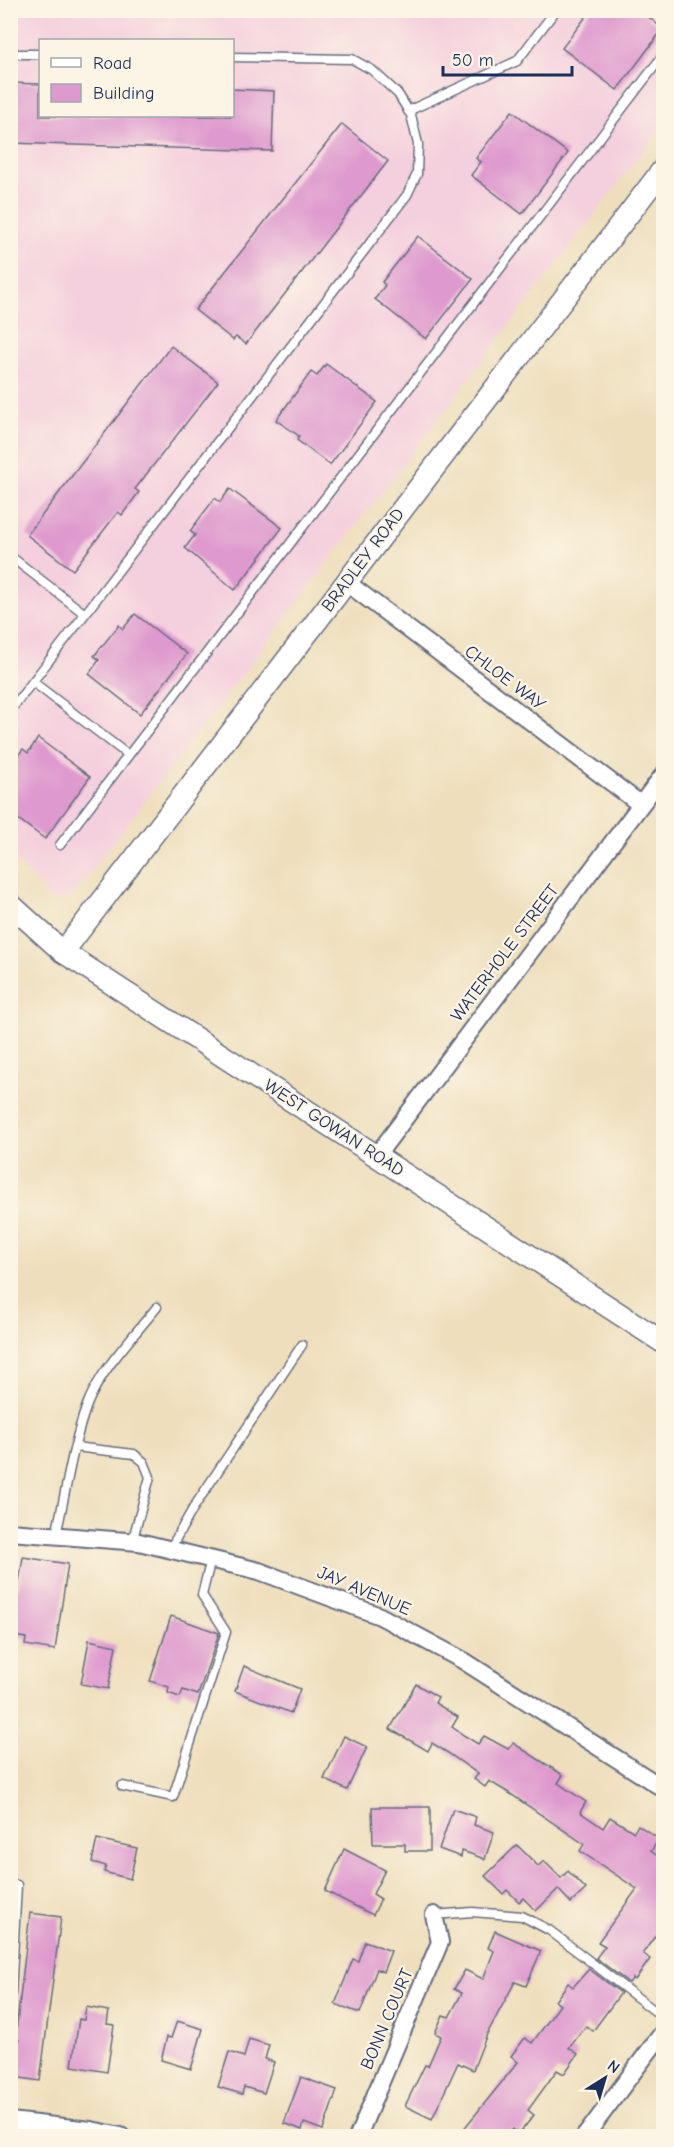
<svg xmlns="http://www.w3.org/2000/svg" width="674" height="2147" viewBox="0 0 674 2147" font-family="'Comic Neue',sans-serif">
  <style>
    .built { fill: #f4cfdd; fill-rule: evenodd }
    .building { fill: #de99ce }
    .lines { fill: none; stroke-linecap: round; stroke-linejoin: round }
    .service-casing { stroke: #656c7f; stroke-width: 11 }
    .minor-casing { stroke: #656c7f; stroke-width: 20 }
    .tertiary-casing { stroke: #656c7f; stroke-width: 24 }
    .service { stroke: #fff; stroke-width: 8 }
    .minor { stroke: #fff; stroke-width: 16 }
    .tertiary { stroke: #fff; stroke-width: 21 }
    .labels { text-anchor: middle; dominant-baseline: central; stroke-width: 4.5; stroke-linejoin: round; paint-order: stroke }
    .street-label { font-size: 18px; fill: #1b2f5e; stroke: #fcf5e5 }
  </style>
  <rect width="100%" height="100%" fill="#fcf5e5"/>
  <filter id="ink" filterUnits="userSpaceOnUse"><feTurbulence type="fractalNoise" baseFrequency=".0167" numOctaves="2"/><feDisplacementMap in="SourceGraphic" scale="12" xChannelSelector="R" yChannelSelector="G"/><feConvolveMatrix kernelMatrix="1 2 1 2 8 2 1 2 1" color-interpolation-filters="sRGB"/></filter>
  <filter id="wash" filterUnits="userSpaceOnUse"><feTurbulence type="fractalNoise" baseFrequency=".008" numOctaves="4" result="noise"/><feDisplacementMap in="SourceGraphic" scale="24" xChannelSelector="R" yChannelSelector="G"/><feGaussianBlur stdDeviation="1.35" result="paint"/><feColorMatrix in="noise" values="0 0 0 0 0 0 0 0 0 0 0 0 0 0 0 0 0 1.4 0 .05"/><feComposite in="paint" operator="in"/></filter>
  <g filter="url(#wash)">
    <rect width="100%" height="100%" fill="#eedebc"/>
    <path class="built" d="M 10,11 L 663,11 L 663,125 L 74,894 L 63,901 L 50,899 L 11,854 ZM 40,40 L 232,40 L 232,116 L 40,116 Z"/>
    <g id="blocks">
      <g class="building">
        <polygon points="591,10 640,10 663,29 617,90 562,48"/>
        <polygon points="10,83 40,84 40,116 232,116 232,89 274,91 272,151 10,143"/>
        <polygon points="512,111 568,153 522,214 471,175 481,162 476,158"/>
        <polygon points="342,124 388,161 246,344 236,337 233,340 195,310"/>
        <polygon points="418,236 473,279 426,339 375,299 385,285 382,282"/>
        <polygon points="171,346 218,382 135,489 139,492 122,515 118,512 73,570 27,535"/>
        <polygon points="326,364 377,402 330,465 297,440 299,436 276,420 311,372 317,376"/>
        <polygon points="230,489 282,528 235,590 185,548 195,535 190,531 215,498 220,502"/>
        <polygon points="135,614 187,654 140,714 89,674 99,660 94,656 119,625 123,629"/>
        <polygon points="38,738 90,777 45,839 10,813 10,766 23,749 28,753"/>
        <polygon points="23,1557 68,1564 55,1650 25,1645 26,1638 13,1636 17,1607 10,1605 10,1600 12,1588 18,1589"/>
        <polygon points="171,1616 219,1633 198,1695 183,1690 180,1697 168,1693 169,1687 150,1681"/>
        <polygon points="89,1640 116,1646 108,1689 81,1684"/>
        <polygon points="244,1666 300,1689 291,1713 235,1691"/>
        <polygon points="416,1684 438,1697 435,1703 458,1717 452,1727 465,1736 478,1744 484,1736 508,1749 513,1743 563,1775 558,1783 586,1802 580,1812 603,1828 610,1817 634,1832 638,1825 659,1839 651,1851 663,1860 663,1925 643,1953 650,1959 635,1980 633,1978 629,1983 596,1958 605,1946 598,1942 637,1889 580,1851 584,1844 509,1793 489,1781 485,1787 474,1779 478,1774 448,1753 432,1743 428,1751 390,1729"/>
        <polygon points="344,1736 367,1747 347,1790 324,1779"/>
        <polygon points="372,1807 430,1807 430,1851 405,1851 405,1844 373,1844"/>
        <polygon points="453,1809 476,1817 474,1825 494,1832 485,1859 462,1851 461,1857 439,1849"/>
        <polygon points="97,1839 137,1848 130,1879 104,1872 106,1866 92,1862"/>
        <polygon points="517,1845 538,1866 544,1861 561,1878 568,1871 586,1889 571,1903 558,1889 536,1911 523,1898 519,1902 507,1890 503,1894 485,1876"/>
        <polygon points="344,1849 385,1870 373,1894 381,1899 373,1915 325,1891"/>
        <polygon points="30,1913 61,1917 40,2081 14,2077 19,2040 15,2040"/>
        <polygon points="495,1931 541,1951 526,1986 515,1982 487,2034 473,2070 458,2063 432,2119 405,2106 425,2065 428,2066 441,2036 435,2033 443,2015 449,2017 462,1993 454,1989 465,1970 483,1979 494,1951 488,1948"/>
        <polygon points="365,1941 391,1951 383,1972 377,1969 360,2013 335,2004 353,1959 358,1961"/>
        <polygon points="589,1969 621,1993 593,2031 586,2026 569,2048 578,2054 564,2074 557,2070 528,2110 534,2115 519,2134 513,2129 507,2136 458,2136 518,2062 511,2056 525,2038 532,2043 560,2005 555,2001 568,1983 573,1987"/>
        <polygon points="86,2007 109,2011 107,2024 114,2025 107,2072 72,2066 79,2019 84,2020"/>
        <polygon points="177,2021 203,2029 191,2069 161,2060 167,2037 171,2038"/>
        <polygon points="249,2039 269,2045 265,2059 274,2062 264,2093 244,2087 242,2094 218,2087 229,2052 244,2057"/>
        <polygon points="301,2077 337,2090 323,2130 304,2123 302,2130 284,2123"/>
      </g>
    </g>
  </g>
  <g filter="url(#ink)">
    <use href="#blocks" fill-opacity="0" stroke="#656c7f" stroke-width="1.5"/>
    <g class="lines">
      <defs>
        <g id="service">
          <polyline points="663,10 664,11"/>
          <polyline points="10,54 40,54"/>
          <polyline points="408,111 517,61 556,10"/>
          <polyline points="10,556 85,614 10,711"/>
          <polyline points="85,614 407,195 417,174 418,144 411,115 398,94 372,70 352,59 232,57"/>
          <polyline points="33,682 128,755"/>
          <polyline points="60,845 664,54"/>
          <polyline points="75,1447 134,1454 144,1462 150,1477 132,1542"/>
          <path d="M 56,1535 C 66,1492 72,1446 87,1405 C 101,1369 133,1337 157,1307"/>
          <polyline points="170,1549 194,1507 302,1345"/>
          <polyline points="122,1786 173,1797 226,1632 202,1595 211,1559"/>
          <polyline points="10,1885 17,1885 10,2013"/>
          <polyline points="434,1915 472,1912 522,1916 549,1930 664,2018"/>
        </g>
        <g id="minor">
          <polyline points="346,582 640,804"/>
          <polyline points="377,1155 664,774"/>
          <polyline points="10,1532 139,1542 259,1571 380,1616 464,1661 664,1789"/>
          <polyline points="10,2121 91,2130 121,2136"/>
          <polyline points="358,2136 440,1942 434,1915"/>
          <polyline points="585,2136 664,2031"/>
        </g>
        <g id="tertiary">
          <polyline points="10,904 63,952 664,1343"/>
          <polyline points="63,952 664,168"/>
        </g>
      </defs>
      <use href="#service" class="service-casing"/>
      <use href="#minor" class="minor-casing"/>
      <use href="#tertiary" class="tertiary-casing"/>
      <use href="#service" class="service"/>
      <use href="#minor" class="minor"/>
      <use href="#tertiary" class="tertiary"/>
    </g>
  </g>
  <g class="labels">
    <g class="street-label">
      <text transform="translate(363 560) rotate(-53)">BRADLEY ROAD</text>
      <text transform="translate(505 678) rotate(37)">CHLOE WAY</text>
      <text transform="translate(505 953) rotate(-53)">WATERHOLE STREET</text>
      <text transform="translate(334 1128) rotate(33)">WEST GOWAN ROAD</text>
      <text transform="translate(364 1591) rotate(23)">JAY AVENUE</text>
      <text transform="translate(387 2019) rotate(-67)">BONN COURT</text>
    </g>
  </g>
  <rect width="674" height="2147" fill="none" stroke="#fcf5e5" stroke-width="36"/>
  <rect x="39" y="39" width="195" height="78" fill="#fcf5e5" stroke="#a2a6af" stroke-width="1.5"/>
  <rect x="51" y="58" width="30" height="9" fill="#ffffff" stroke="#a2a6af" stroke-width="1.5"/>
  <text x="93" y="69" font-size="18" fill="#1b2f5e">Road</text>
  <rect x="51" y="84" width="30" height="18" fill="#de99ce" stroke="#a2a6af" stroke-width="1.5"/>
  <text x="93" y="99" font-size="18" fill="#1b2f5e">Building</text>
  <g transform="translate(605 2078) rotate(37)" stroke="#fcf5e5" stroke-width="4.5" paint-order="stroke">
  <path d="M0-4.5L10 22L0 15L-10 22Z" fill="#1b2f5e"/>
  <text y="-9" font-size="16" font-weight="bold" text-anchor="middle" fill="#1b2f5e">N</text>
  </g>
  <path d="M443 66v9h129v-9" fill="none" stroke="#1b2f5e" stroke-width="3"/>
  <text x="452" y="66" font-size="18" fill="#1b2f5e" stroke="#fcf5e5" stroke-width="4.5" paint-order="stroke">50 m</text>
</svg>
